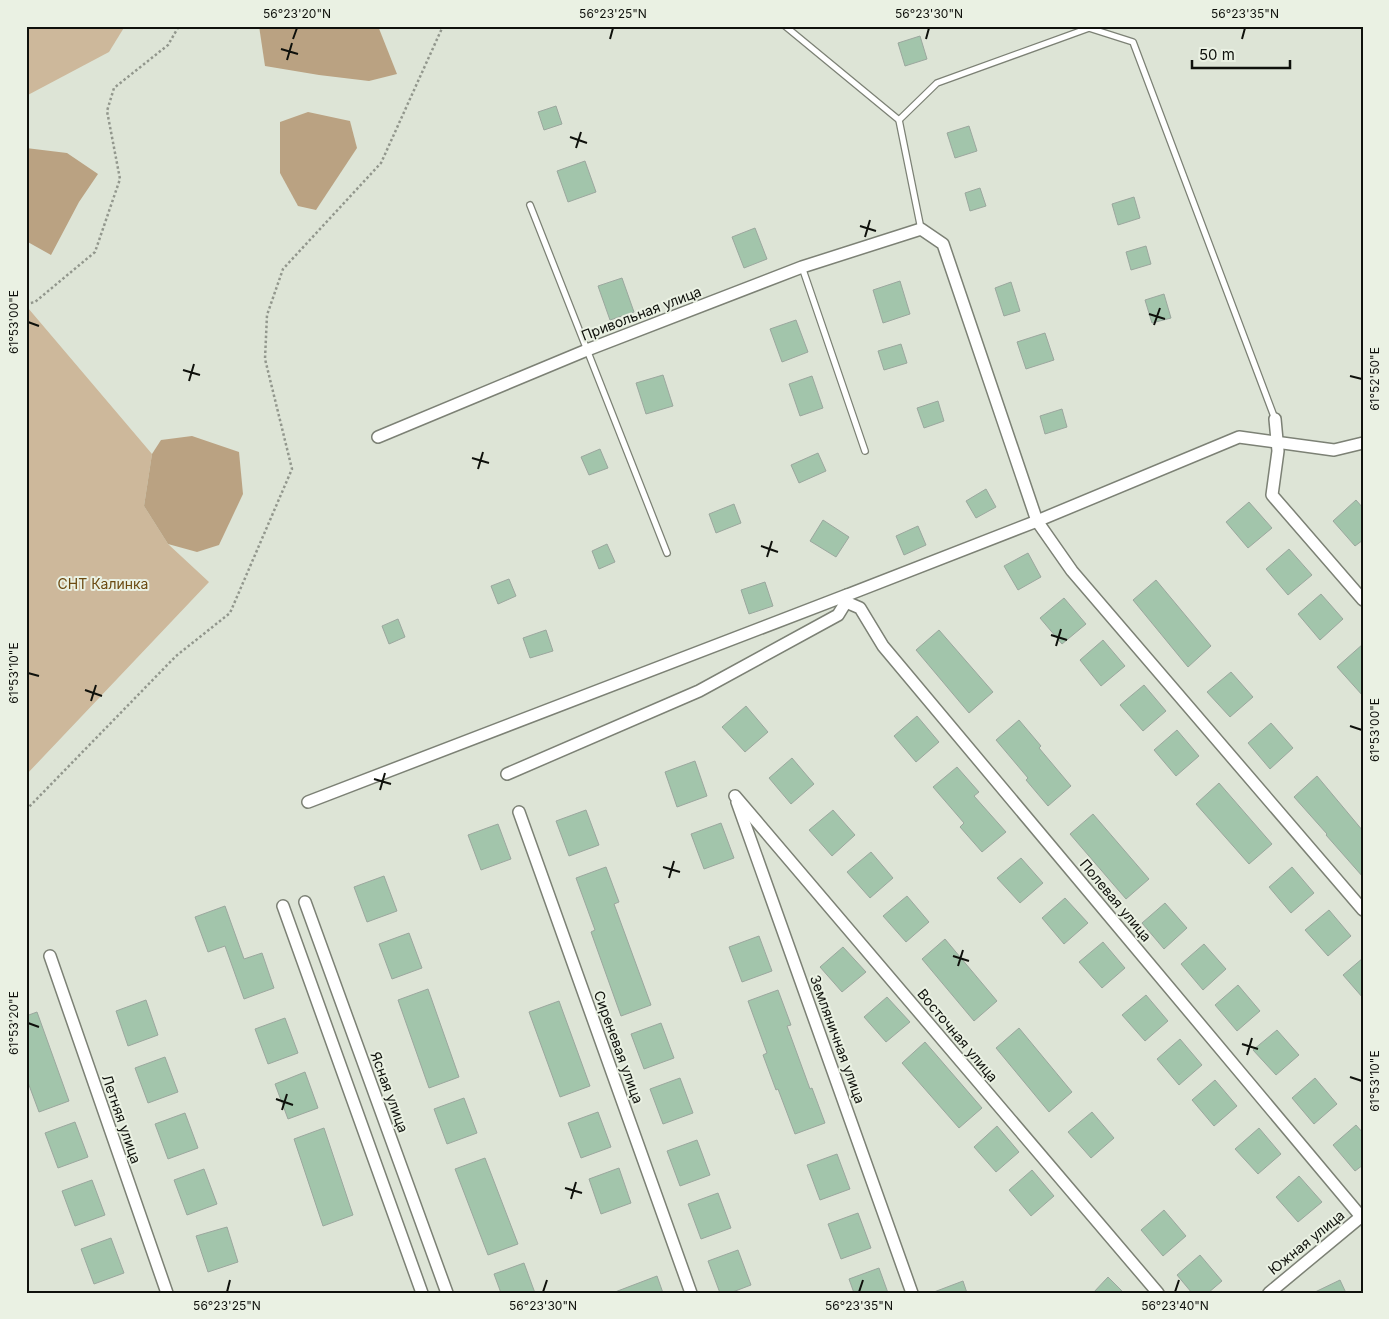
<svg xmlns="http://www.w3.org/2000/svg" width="1389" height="1319" viewBox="0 0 1389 1319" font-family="Inter,sans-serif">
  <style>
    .green { fill: #cdb89b }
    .forest { fill: #baa282 }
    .building { fill: #a2c5ab; stroke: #9ba79e }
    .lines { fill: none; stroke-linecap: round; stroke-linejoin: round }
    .lane-casing { stroke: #7c8175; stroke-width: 8 }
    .street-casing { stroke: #7c8175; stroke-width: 14 }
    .path { stroke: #92978d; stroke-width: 2.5; stroke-dasharray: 2.5 2.5; stroke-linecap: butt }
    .lane { stroke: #fff; stroke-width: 5.5 }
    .street { stroke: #fff; stroke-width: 11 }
    .ticks { fill: none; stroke: #0f110c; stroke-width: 2 }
    .labels { text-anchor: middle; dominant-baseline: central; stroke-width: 4; stroke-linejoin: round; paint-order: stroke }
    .street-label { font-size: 14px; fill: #0f110c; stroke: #eaf1e3 }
    .park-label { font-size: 14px; fill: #6b4a11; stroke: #eaf1e3 }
    .neatline { fill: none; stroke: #0f110c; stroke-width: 2 }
    .ticks-label { font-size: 12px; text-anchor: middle; fill: #0f110c }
  </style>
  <rect width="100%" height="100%" fill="#dde4d6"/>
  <g class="green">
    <polygon points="26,26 125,26 109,52 26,96"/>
    <polygon points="28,308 152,454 144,506 168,544 209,582 26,775 26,309"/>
  </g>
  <g class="forest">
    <polygon points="259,26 378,26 397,74 369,81 319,75 265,66"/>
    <polygon points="308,112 350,121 357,148 316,210 298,206 280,173 280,122"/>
    <polygon points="26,148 67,153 98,174 79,202 51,255 26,241"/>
    <polygon points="192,436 239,452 243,494 219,545 197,552 168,544 144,506 152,454 161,440"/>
  </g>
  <g class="building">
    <polygon points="920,36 927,59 905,66 898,43"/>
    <polygon points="556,106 562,124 544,130 538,112"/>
    <polygon points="969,126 977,151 955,158 947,133"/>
    <polygon points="585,161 596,192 568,202 557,171"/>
    <polygon points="980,188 986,206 970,211 965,193"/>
    <polygon points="1134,197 1140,218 1118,225 1112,204"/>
    <polygon points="755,228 767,259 744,268 732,237"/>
    <polygon points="1146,246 1151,264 1131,270 1126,252"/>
    <polygon points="622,278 634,312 610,320 598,286"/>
    <polygon points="900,281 910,314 883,323 873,290"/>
    <polygon points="1011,282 1020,311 1004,316 995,288"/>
    <polygon points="1164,294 1171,318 1152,323 1145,300"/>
    <polygon points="796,320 808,352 782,362 770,329"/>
    <polygon points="1045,333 1054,360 1026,369 1017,342"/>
    <polygon points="901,344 907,363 884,370 878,351"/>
    <polygon points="663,375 673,406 646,414 636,383"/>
    <polygon points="812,376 823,408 800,416 789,384"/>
    <polygon points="938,401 944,421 924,428 917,408"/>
    <polygon points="1062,409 1067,427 1045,434 1040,416"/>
    <polygon points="600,449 608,468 589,475 581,457"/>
    <polygon points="818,453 826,471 799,483 791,465"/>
    <polygon points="986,489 996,507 976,518 966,501"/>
    <polygon points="1356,500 1363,508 1363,540 1355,546 1333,521"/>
    <polygon points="1249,502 1272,528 1248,548 1226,522"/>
    <polygon points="734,504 741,523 716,533 709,514"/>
    <polygon points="823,520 849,537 836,557 810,541"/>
    <polygon points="918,526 926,545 904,555 896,536"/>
    <polygon points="607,544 615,562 599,569 592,551"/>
    <polygon points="1289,549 1312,575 1288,595 1266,569"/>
    <polygon points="1028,553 1041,577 1018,590 1004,566"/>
    <polygon points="509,579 516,596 498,604 491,586"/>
    <polygon points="1156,580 1211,646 1188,667 1133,600"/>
    <polygon points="765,582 773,606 749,614 741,590"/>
    <polygon points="1321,594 1343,619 1320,640 1298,614"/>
    <polygon points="1064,598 1086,624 1062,644 1040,618"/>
    <polygon points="398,619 405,637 389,644 382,626"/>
    <polygon points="546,630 553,651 530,658 523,638"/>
    <polygon points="939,630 993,692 969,713 916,650"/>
    <polygon points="1103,640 1125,666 1101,686 1080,660"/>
    <polygon points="1363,644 1363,696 1337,667"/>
    <polygon points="1231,672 1253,697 1230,717 1207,692"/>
    <polygon points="1144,685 1166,711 1143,731 1120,705"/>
    <polygon points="746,706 768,732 745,752 722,727"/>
    <polygon points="917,716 939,742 916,762 894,736"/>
    <polygon points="1019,720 1041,746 1039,748 1071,786 1048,806 1026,780 1028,778 996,740"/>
    <polygon points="1271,723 1293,748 1270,769 1248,743"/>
    <polygon points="1177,730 1199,756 1176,776 1154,750"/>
    <polygon points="792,758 814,784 791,804 769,778"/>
    <polygon points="695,761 707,796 677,807 665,772"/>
    <polygon points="957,767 979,792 974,796 1006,832 982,852 960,827 964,823 933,787"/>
    <polygon points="1317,776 1363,831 1363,877 1326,835 1327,834 1294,797"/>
    <polygon points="1219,783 1272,844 1249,864 1196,804"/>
    <polygon points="586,810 599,845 569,856 556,821"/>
    <polygon points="833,810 855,835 832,856 809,830"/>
    <polygon points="1093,814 1149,879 1126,899 1070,834"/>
    <polygon points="721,823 734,858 704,869 691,834"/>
    <polygon points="498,824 511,859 481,870 468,835"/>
    <polygon points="871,852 893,878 870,898 847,872"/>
    <polygon points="1021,858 1043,883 1020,903 997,878"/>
    <polygon points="606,867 619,902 614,904 651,1005 621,1016 591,932 595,930 576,878"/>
    <polygon points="1292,867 1314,893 1291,913 1269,887"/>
    <polygon points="384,876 397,911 367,922 354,887"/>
    <polygon points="907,896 929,922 906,942 883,916"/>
    <polygon points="1065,898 1088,923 1064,944 1042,918"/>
    <polygon points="1165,903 1187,928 1164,949 1142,923"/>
    <polygon points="225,906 244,959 262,953 274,988 244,999 225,946 208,952 195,917"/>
    <polygon points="1329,910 1351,936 1328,956 1305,930"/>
    <polygon points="409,933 422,968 392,979 379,944"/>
    <polygon points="759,936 772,971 742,982 729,947"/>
    <polygon points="945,939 997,1001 974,1021 922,959"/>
    <polygon points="1103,942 1125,968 1102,988 1079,962"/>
    <polygon points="1204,944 1226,969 1203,990 1181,964"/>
    <polygon points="843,947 866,972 842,992 820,967"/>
    <polygon points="1363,958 1363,998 1343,975"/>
    <polygon points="1238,985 1260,1011 1237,1031 1215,1005"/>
    <polygon points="428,989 459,1077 429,1088 398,1000"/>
    <polygon points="778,990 791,1025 787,1026 810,1089 812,1088 825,1123 795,1134 778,1089 776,1090 763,1055 767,1053 748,1001"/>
    <polygon points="1146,995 1168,1021 1145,1041 1122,1015"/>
    <polygon points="887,997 910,1022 886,1042 864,1017"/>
    <polygon points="146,1000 158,1035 128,1046 116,1011"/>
    <polygon points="559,1001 590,1086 560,1097 529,1012"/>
    <polygon points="37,1012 69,1101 39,1112 26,1077 26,1016"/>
    <polygon points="285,1018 298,1053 268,1064 255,1029"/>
    <polygon points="661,1023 674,1058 644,1069 631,1034"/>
    <polygon points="1019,1028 1072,1092 1049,1112 996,1048"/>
    <polygon points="1277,1030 1299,1055 1276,1075 1253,1050"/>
    <polygon points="1180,1039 1202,1065 1179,1085 1157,1059"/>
    <polygon points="925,1042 982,1108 959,1128 902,1063"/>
    <polygon points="165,1057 178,1092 148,1103 135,1068"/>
    <polygon points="305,1072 318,1108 288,1119 275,1084"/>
    <polygon points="680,1078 693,1113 663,1124 650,1089"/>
    <polygon points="1315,1078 1337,1104 1314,1124 1292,1098"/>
    <polygon points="1215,1080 1237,1106 1214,1126 1192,1100"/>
    <polygon points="464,1098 477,1133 447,1144 434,1109"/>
    <polygon points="598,1112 611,1147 581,1158 568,1123"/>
    <polygon points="1092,1112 1114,1138 1091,1158 1068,1132"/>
    <polygon points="185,1113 198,1148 168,1159 155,1124"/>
    <polygon points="75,1122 88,1157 58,1168 45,1133"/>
    <polygon points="1356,1125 1363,1133 1363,1165 1355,1171 1333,1145"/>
    <polygon points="997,1126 1019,1152 996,1172 974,1147"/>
    <polygon points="324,1128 353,1215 323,1226 294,1139"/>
    <polygon points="1259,1128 1281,1154 1258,1174 1235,1149"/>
    <polygon points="697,1140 710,1175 680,1186 667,1151"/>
    <polygon points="837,1154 850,1189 820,1200 807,1165"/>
    <polygon points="485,1158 518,1244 488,1255 455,1169"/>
    <polygon points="619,1168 631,1203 601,1214 589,1179"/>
    <polygon points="204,1169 217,1204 187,1215 174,1180"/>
    <polygon points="1032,1170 1054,1196 1031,1216 1009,1190"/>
    <polygon points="1299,1176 1322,1202 1298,1222 1276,1197"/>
    <polygon points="92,1180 105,1215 75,1226 62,1191"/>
    <polygon points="718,1193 731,1228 701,1239 688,1204"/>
    <polygon points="1164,1210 1186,1236 1163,1256 1141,1230"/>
    <polygon points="858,1213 871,1248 841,1259 828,1224"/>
    <polygon points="227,1227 238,1262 208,1272 196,1236"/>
    <polygon points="111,1238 124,1273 94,1284 81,1249"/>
    <polygon points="738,1250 751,1285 730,1293 720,1293 708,1261"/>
    <polygon points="1200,1255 1222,1281 1208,1293 1192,1293 1177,1275"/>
    <polygon points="524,1263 535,1293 501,1293 494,1274"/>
    <polygon points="879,1268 888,1293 854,1293 849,1279"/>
    <polygon points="657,1276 663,1293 615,1293 615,1292"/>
    <polygon points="1108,1277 1124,1293 1093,1293"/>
    <polygon points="1340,1280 1346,1293 1313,1293"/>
    <polygon points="963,1281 967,1293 934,1293 934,1292"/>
  </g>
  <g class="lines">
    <defs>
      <g id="lane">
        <polyline points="785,26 899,120 921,229"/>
        <polyline points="1088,26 1089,28 1133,42 1275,419"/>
        <polyline points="899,120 937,83 1089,28"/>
        <polyline points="530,205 667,553"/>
        <polyline points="802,267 865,451"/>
      </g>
      <g id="street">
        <polyline points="1275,419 1278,451 1272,495 1363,600"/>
        <polyline points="378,437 587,350 802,267 921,229 943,244 1037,521 1072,571 1363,910"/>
        <polyline points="846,602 860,608 883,646 1363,1219"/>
        <polyline points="507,774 699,691 838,615 846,602 847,595 1037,521 1239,437 1334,450 1363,443"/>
        <polyline points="735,796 1158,1293"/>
        <polyline points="308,802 847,595"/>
        <polyline points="737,802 912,1293"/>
        <polyline points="519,812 691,1293"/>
        <polyline points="305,902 447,1293"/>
        <polyline points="283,906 422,1293"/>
        <polyline points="50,956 167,1293"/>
        <polyline points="1269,1293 1363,1215"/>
      </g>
    </defs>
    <use href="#lane" class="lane-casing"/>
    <use href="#street" class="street-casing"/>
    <g class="path">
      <polyline points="26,304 35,302 95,252 120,179 107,111 114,88 168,45 179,26"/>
      <polyline points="26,810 176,656 230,613 292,469 265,359 267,315 283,269 381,163 443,26"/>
    </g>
    <use href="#lane" class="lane"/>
    <use href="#street" class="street"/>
  </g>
  <path class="ticks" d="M 293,39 L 297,28M 610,39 L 613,28M 926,39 L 929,28M 1242,39 L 1245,28M 281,49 L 298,54M 287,60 L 292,43M 570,137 L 587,143M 576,148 L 581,132M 860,226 L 876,231M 865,237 L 870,220M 1149,314 L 1165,319M 28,322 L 39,326M 1154,325 L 1160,308M 183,370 L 200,375M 1350,376 L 1362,379M 189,381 L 194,364M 472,458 L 489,463M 478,469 L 483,452M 761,546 L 778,552M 767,557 L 772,541M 1051,635 L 1067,640M 1056,646 L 1061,629M 28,673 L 39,676M 85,690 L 102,696M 91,701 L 96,685M 1350,726 L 1362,730M 374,779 L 391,784M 380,790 L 385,773M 663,867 L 680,872M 669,878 L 674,861M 953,956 L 969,961M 958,966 L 963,950M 28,1023 L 39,1027M 1242,1044 L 1258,1049M 1247,1055 L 1252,1038M 1350,1077 L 1362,1081M 276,1099 L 293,1105M 282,1110 L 287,1094M 565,1188 L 582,1193M 571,1199 L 576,1182M 227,1292 L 230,1280M 543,1292 L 547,1280M 859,1292 L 863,1280M 1175,1292 L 1179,1280"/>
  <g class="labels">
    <g class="street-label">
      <text transform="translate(641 313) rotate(-21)">Привольная улица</text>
      <text transform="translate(1116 900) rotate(50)">Полевая улица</text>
      <text transform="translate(958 1035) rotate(50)">Восточная улица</text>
      <text transform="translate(838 1039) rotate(70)">Земляничная улица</text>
      <text transform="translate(619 1047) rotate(70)">Сиреневая улица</text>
      <text transform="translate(390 1092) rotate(70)">Ясная улица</text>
      <text transform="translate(122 1119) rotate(71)">Летняя улица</text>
      <text transform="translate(1306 1242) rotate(-39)">Южная улица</text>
    </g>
    <g class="park-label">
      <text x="103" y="583">СНТ Калинка</text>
    </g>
  </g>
  <rect width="1389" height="1319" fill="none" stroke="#eaf1e3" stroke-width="55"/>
  <path d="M1192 60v8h98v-8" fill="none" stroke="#0f110c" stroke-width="2.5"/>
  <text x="1199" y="60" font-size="15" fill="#0f110c" stroke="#eaf1e3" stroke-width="4" paint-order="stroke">50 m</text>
  <rect x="28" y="28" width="1334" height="1264" class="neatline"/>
  <g class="ticks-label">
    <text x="297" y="18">56°23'20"N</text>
    <text x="613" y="18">56°23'25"N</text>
    <text x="929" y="18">56°23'30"N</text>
    <text x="1245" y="18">56°23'35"N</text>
    <text transform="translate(14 322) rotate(-90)" y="4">61°53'00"E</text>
    <text transform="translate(1375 379) rotate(-90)" y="4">61°52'50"E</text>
    <text transform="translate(14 673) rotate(-90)" y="4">61°53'10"E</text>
    <text transform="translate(1375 730) rotate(-90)" y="4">61°53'00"E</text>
    <text transform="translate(14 1023) rotate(-90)" y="4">61°53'20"E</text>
    <text transform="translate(1375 1081) rotate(-90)" y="4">61°53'10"E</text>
    <text x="227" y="1310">56°23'25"N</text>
    <text x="543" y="1310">56°23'30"N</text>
    <text x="859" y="1310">56°23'35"N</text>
    <text x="1175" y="1310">56°23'40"N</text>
  </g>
</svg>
